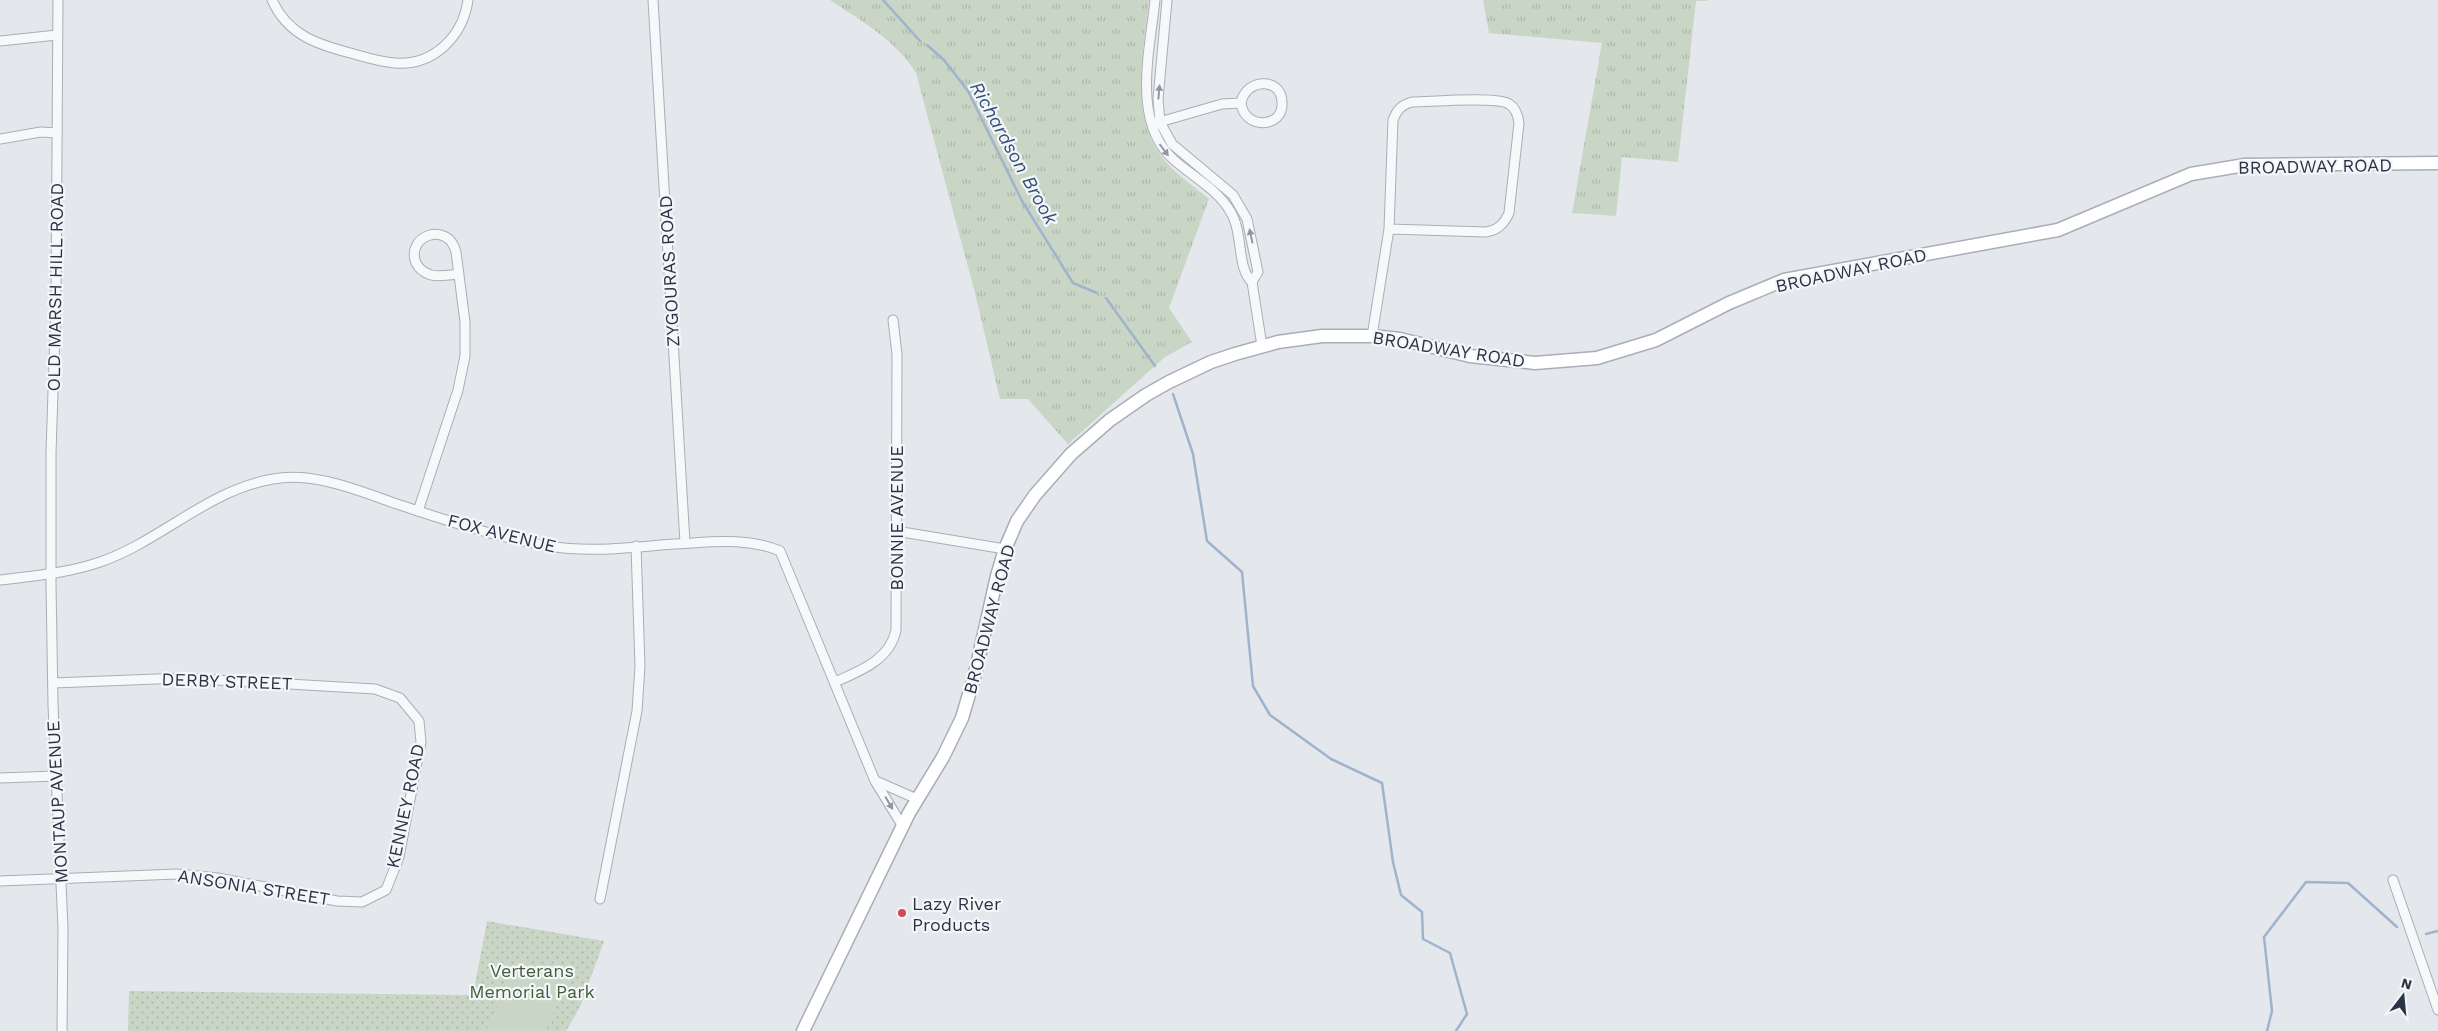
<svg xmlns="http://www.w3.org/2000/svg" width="2438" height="1031" viewBox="0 0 2438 1031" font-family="'Work Sans',sans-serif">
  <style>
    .grass { fill: url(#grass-tufts) }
    .park { fill: url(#park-dots) }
    .pitch { fill: #c9d6c5 }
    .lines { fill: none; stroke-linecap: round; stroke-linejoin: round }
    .stream { stroke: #9fb4cc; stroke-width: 2.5 }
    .street-casing { stroke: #a9aeb7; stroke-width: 11 }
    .secondary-casing { stroke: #a9aeb7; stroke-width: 15 }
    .street { stroke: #f7f8fa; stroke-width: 9 }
    .secondary { stroke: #fff; stroke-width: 12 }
    .oneway { fill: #9196a0 }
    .poi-dot { fill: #d1495b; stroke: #f4f6f9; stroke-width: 2 }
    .labels { text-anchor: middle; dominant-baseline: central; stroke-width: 4.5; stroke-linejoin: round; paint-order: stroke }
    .street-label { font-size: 18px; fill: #2b3445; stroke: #f4f6f9 }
    .poi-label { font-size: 18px; fill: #2b3445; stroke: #f4f6f9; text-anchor: start }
    .park-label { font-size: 18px; fill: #3f6138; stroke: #f4f6f9 }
    .water-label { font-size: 19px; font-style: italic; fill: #34527a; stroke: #f4f6f9 }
  </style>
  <defs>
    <pattern id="grass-tufts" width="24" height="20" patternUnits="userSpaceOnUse" patternTransform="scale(1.25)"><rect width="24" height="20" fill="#c9d6c5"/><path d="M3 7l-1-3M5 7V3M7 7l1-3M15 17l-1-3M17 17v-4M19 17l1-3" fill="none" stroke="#adb8ab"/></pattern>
    <pattern id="park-dots" width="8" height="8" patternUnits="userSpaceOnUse" patternTransform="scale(1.25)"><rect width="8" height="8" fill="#c9d6c5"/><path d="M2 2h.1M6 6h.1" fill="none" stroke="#adb8ab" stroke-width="1.8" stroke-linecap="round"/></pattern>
  </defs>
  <rect width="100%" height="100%" fill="#e4e7ec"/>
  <g class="grass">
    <path d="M 830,0 L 1149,0 C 1144,53 1127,117 1166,162 C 1178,176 1195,187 1209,199 L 1169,308 L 1192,342 L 1165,357 L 1068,444 L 1028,399 L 1000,399 L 975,293 L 916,73 C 897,41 860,20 830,0 Z"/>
    <polygon points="1483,0 1707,0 1708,1 1696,1 1678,162 1622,157 1616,216 1572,213 1602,43 1489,33"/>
  </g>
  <polygon class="park" points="487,921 604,941 580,1007 566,1031 128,1031 129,991 473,995"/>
  <polygon class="pitch" points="520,958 568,980 545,1031 492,1031 487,1029"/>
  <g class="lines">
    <g class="stream">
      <polyline points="883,0 920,41"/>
      <polyline points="927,45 944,60 968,91 1022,201 1073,283 1097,293"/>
      <polyline points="1106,298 1155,366"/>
      <polyline points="1173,394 1193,454 1207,541 1242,572 1253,686 1270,715 1331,759 1382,783 1393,862 1401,895 1422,912 1423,939 1450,953 1467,1014 1456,1031"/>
      <polyline points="2426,934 2438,931"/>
      <polyline points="2267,1031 2272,1011 2264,937 2306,882 2348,883 2397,927"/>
    </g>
    <defs>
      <g id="street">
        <polyline points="58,0 56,300 51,453 51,584 53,705 63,928 62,1031"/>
        <path d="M 272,0 C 288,36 319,45 354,54 C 368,58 381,62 395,63 C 434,66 463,36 468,0"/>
        <polyline points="653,0 685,543"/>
        <path d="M 1155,0 C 1150,50 1131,122 1174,160 C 1193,177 1217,189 1230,211 C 1244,233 1236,267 1252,282"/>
        <polyline points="1167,0 1158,99 1160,122 1172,144 1233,195 1247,219 1258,272 1252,282 1262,346"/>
        <polyline points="0,41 57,35"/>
        <path d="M 1156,123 L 1222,104 L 1241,103 C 1245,79 1281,76 1282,102 C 1284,129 1244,130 1241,103"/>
        <polyline points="0,139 41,132 57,133"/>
        <path d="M 1372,336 L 1389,229 L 1393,120 C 1397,110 1401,105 1412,102 C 1430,102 1496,96 1509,104 C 1516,108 1518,115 1519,123 L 1509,213 C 1504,224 1498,230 1486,232 L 1389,229"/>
        <path d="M 418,511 L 458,390 L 465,356 L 465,322 L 456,252 C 448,220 405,236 416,263 C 419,269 425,273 431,275 C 440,277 450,275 459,274"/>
        <polyline points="896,531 1005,549"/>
        <path d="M 0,580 C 34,576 68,573 100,562 C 161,541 208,490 273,479 C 315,471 361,492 400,505 C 448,521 499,538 549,546 C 596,554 645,545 692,543 C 722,541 752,539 780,551 L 875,781 L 902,825"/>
        <path d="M 835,682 C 860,671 890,660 896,630 L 897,354 L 893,320"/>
        <polyline points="0,778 56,776"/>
        <polyline points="876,781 917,799"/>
        <polyline points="2393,880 2438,1010"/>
        <polyline points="0,881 177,874 218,878 337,901 362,902 386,890 399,857 421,742 419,721 400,698 375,689 182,678 53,683"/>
        <polyline points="600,899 637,711 640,666 636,546"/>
      </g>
      <polyline id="secondary" points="803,1031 909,813 943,757 962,718 975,674 997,576 1005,549 1017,521 1035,495 1071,454 1110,420 1146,395 1169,382 1211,362 1235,354 1278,342 1322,336 1372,336 1400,339 1470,356 1535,363 1597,358 1656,340 1729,303 1784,280 2058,230 2191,174 2245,165 2438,163"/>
    </defs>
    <use href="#street" class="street-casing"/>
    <use href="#secondary" class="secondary-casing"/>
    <use href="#street" class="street"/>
    <use href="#secondary" class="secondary"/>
  </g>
  <defs><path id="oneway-solid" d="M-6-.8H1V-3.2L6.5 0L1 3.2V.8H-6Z" transform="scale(1.25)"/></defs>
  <g class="oneway">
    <use href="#oneway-solid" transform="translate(1159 92) rotate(-85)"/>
    <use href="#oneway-solid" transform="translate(1164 150) rotate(53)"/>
    <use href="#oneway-solid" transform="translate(1251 236) rotate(-102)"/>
    <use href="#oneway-solid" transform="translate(889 803) rotate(60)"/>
  </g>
  <circle class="poi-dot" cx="902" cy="913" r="5"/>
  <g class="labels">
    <g class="street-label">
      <text transform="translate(2315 166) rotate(-1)">BROADWAY ROAD</text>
      <text transform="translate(1851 270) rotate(-12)">BROADWAY ROAD</text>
      <text transform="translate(669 271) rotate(-93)">ZYGOURAS ROAD</text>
      <text transform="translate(55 287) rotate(-89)">OLD MARSH HILL ROAD</text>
      <text transform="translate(1449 349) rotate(9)">BROADWAY ROAD</text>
      <text transform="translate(896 518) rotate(-90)">BONNIE AVENUE</text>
      <text transform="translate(502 533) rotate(14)">FOX AVENUE</text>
      <text transform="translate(989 619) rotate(-75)">BROADWAY ROAD</text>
      <text transform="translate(227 681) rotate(2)">DERBY STREET</text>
      <text transform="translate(57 802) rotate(-93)">MONTAUP AVENUE</text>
      <text transform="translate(405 806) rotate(-78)">KENNEY ROAD</text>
      <text transform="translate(254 887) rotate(9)">ANSONIA STREET</text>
    </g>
    <g class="poi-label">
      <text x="912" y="903">Lazy River<tspan x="912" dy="21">Products</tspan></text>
    </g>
    <g class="park-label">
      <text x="532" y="970">Verterans<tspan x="532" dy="21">Memorial Park</tspan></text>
    </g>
    <g class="water-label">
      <text transform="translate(1014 153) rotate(61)">Richardson Brook</text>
    </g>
  </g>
  <g transform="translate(2403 996) rotate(16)" stroke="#f4f6f9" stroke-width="4" paint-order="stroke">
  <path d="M0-4L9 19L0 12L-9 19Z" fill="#2b3445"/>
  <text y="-8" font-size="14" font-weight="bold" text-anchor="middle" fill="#2b3445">N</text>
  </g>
</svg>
